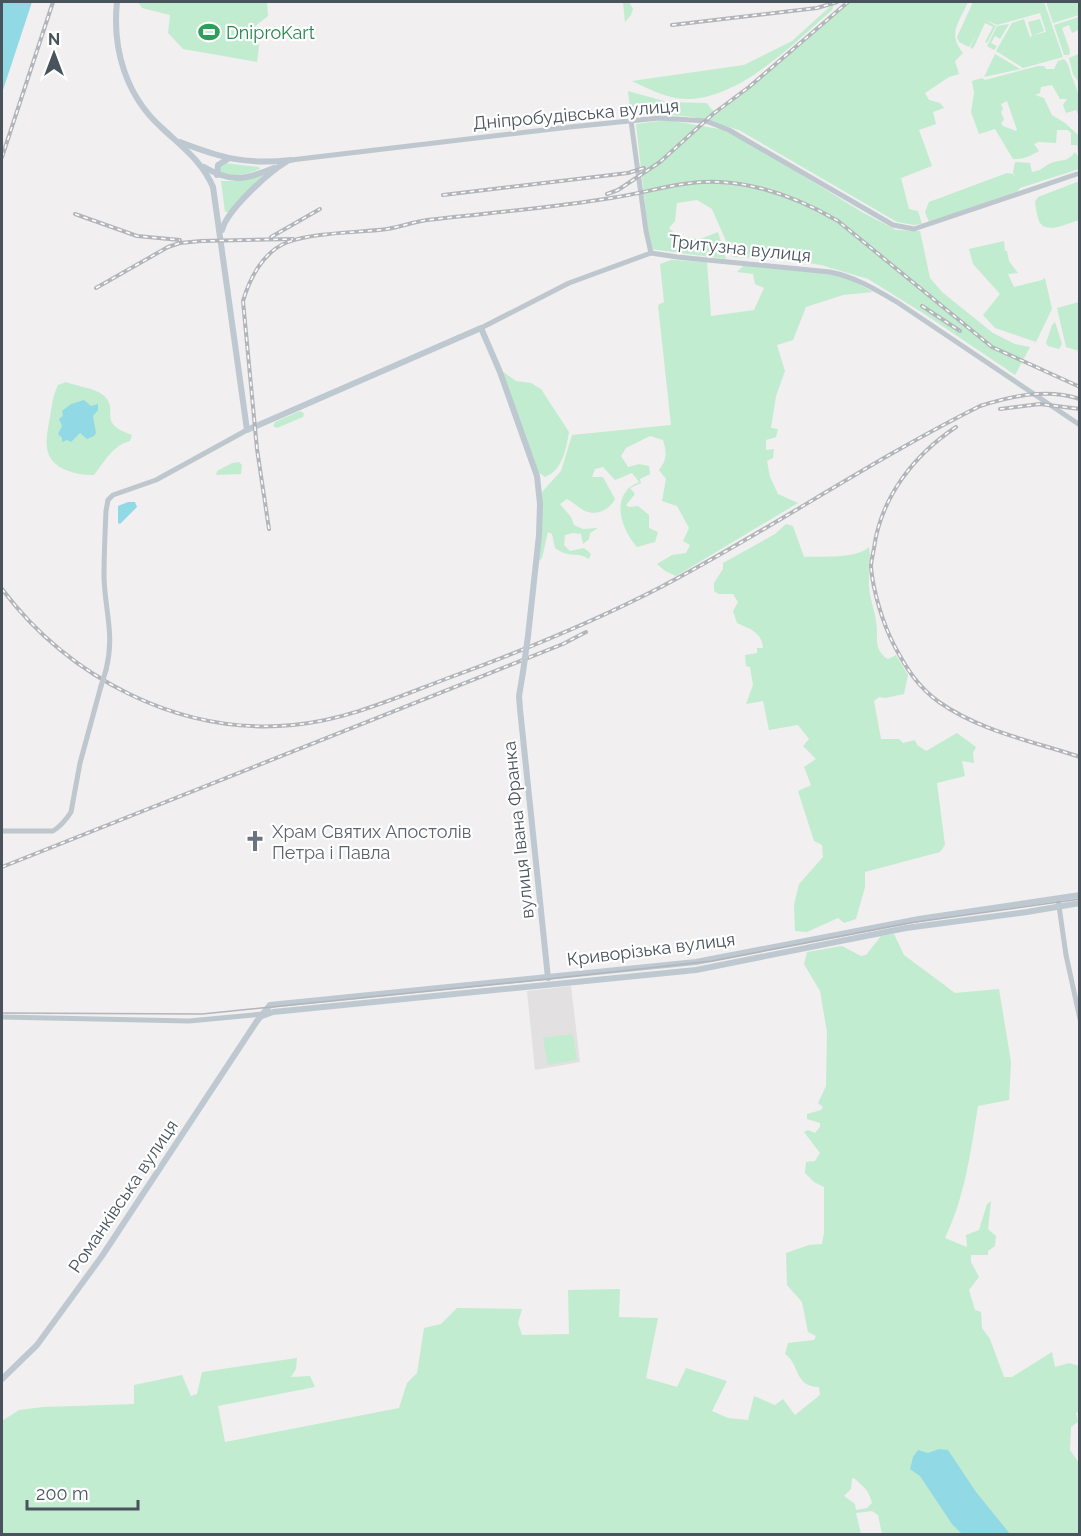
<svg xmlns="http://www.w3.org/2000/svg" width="1081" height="1536" viewBox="0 0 1081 1536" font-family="Raleway,sans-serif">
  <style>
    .education { fill: #e2e0e0 }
    .green { fill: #c1eccf; fill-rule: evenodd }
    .water { fill: #91d9e5 }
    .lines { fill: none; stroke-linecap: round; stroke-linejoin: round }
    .tertiary { stroke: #bec7cd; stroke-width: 5 }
    .secondary { stroke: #bec8d1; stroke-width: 6 }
    .tram { stroke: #b2b5b9; stroke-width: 1.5 }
    .rail-casing { stroke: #b2b5b9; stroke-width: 4 }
    .rail { stroke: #fff; stroke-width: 1.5; stroke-dasharray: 4.5; stroke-linecap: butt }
    .tertiary-bridge { stroke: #bec7cd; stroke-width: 5 }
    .secondary-bridge { stroke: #bec8d1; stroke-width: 6 }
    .labels { text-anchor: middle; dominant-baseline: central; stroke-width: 4.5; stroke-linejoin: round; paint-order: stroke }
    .leisure-label { font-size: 18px; fill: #27864d; stroke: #fff; text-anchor: start }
    .street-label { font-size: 18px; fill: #48535b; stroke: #fff }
    .worship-label { font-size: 18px; fill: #5b616d; stroke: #fff; text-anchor: start }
  </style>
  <rect width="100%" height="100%" fill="#f1efef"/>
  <polygon class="education" points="571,986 580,1062 535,1070 527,991"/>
  <g class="green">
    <polygon points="138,2 267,2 268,16 249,31 259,45 257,62 183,49 168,33 170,15 142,8"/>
    <polygon points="623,2 629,2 633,9 631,15 625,22"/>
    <path d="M 848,2 L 968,2 C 959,23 947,33 963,53 L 955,61 L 959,74 L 949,77 L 925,93 L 929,100 L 940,103 L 944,108 L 933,112 L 936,124 L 919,130 L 932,166 L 901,178 L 909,209 L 918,211 L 922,224 L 914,225 L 897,222 L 739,130 L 693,117 L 660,114 L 631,116 L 628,91 L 667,102 L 707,103 L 712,110 L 721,111 Z"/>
    <polygon points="973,2 1044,2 1063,57 1023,68 996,51 1012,23 1024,19 1030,37 1032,36 1028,22 1040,19 1044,31 1034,35 1046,32 1040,13 997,25 984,19 996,26 987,43 985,42 993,27 985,23 973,49 970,47 976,34 969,47 959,42 957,37"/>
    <polygon points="1046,2 1079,2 1079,15 1053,23"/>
    <path d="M 834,3 L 832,10 C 793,44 739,100 685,99 C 666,98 649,89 632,81 L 744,65 L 792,41 Z"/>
    <polygon points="1079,17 1079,30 1072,33 1069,25 1062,28 1070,51 1069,55 1064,55 1054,25"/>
    <polygon points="1009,24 1000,39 995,36 991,43 997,46 994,50 987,46 997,26"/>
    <polygon points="995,54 1020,69 984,77"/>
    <polygon points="1079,54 1080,54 1079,83 1073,74 1069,58"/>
    <path d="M 1064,59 C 1070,65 1069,70 1072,77 C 1079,95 1080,96 1079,116 L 1076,110 L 1066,113 L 1063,105 L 1067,99 L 1060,99 L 1052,85 L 1041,87 L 1040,93 L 1035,95 L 1044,98 L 1052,115 L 1065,123 L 1079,136 L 1079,157 L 1077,145 L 1071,145 L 1071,133 L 1068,130 L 1057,130 L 1056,143 L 1039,142 L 1034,144 L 1039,151 C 1030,156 1025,159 1013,159 L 995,129 L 979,134 L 971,112 L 974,93 L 972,81 L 982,78 L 985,80 L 1038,66 L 1044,66 L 1046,69 L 1054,69 L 1058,61 ZM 1007,101 L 1017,130 L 1016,131 L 1003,126 L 1001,123 L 1004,120 L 1001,112 L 1003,109 L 1001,104 Z"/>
    <polygon points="667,120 725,130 758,148 862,212 896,230 920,231 930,278 942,292 993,333 1015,344 1030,347 1015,375 926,315 868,279 821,265 775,258 733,257 712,209 697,200 677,203 675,221 669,228 679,237 700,239 718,232 726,259 650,249 636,124"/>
    <path d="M 1075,152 L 1079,158 L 1079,169 L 1020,188 L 1018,191 L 929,222 L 925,212 L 929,202 L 1007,173 L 1013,174 L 1015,177 L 1013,172 L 1015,162 L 1030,163 L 1032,172 C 1043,170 1041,168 1049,164 C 1061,158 1066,164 1075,152 Z"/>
    <path d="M 225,163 L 259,167 L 260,169 C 247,174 233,178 220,173 L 220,166 Z"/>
    <polygon points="260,176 263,177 230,212 225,212 221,181 237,181"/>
    <path d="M 1077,182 L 1079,182 L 1079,220 C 1069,223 1045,235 1039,221 C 1037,216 1036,208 1035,202 L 1038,197 Z"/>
    <polygon points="1004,241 1005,251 1007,251 1009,261 1018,273 1008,274 1014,287 1042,280 1045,278 1052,309 1036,342 995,328 983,315 1000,294 973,264 969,249"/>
    <path d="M 671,260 L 707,262 L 711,316 L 754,310 L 764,288 L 755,284 L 753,274 L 737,272 L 744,265 L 830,274 L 849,279 L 873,292 L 843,295 L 806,307 L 793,340 L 777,345 L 785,371 L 776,396 L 771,428 L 778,429 L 776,437 L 766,440 L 766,450 L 774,449 L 773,458 L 767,461 L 770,477 L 778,494 L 798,503 L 676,576 L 665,571 L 657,564 L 672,555 L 686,553 L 690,545 L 683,541 L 689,528 L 677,506 L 662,501 L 666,479 L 659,470 C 667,459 667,453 663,440 L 650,436 L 626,448 L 621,456 L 628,467 L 639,464 L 649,466 L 650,474 L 640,479 L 641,483 L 630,488 L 635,494 L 626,505 L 629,507 L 638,506 L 649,515 L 649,528 L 658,532 L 655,542 L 637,547 C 624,532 613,507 627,490 C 630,486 636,484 639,482 L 632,473 L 615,480 L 603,467 L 595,469 L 592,477 L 603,477 L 615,499 C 609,510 597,516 585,511 C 579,508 573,502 567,499 L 560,504 L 571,517 L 574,525 L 583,529 L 598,528 L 590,533 L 589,539 L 583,544 L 581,534 L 573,533 L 565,535 L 564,545 L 570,551 L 584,548 L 591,554 L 589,559 C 577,551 570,559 555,548 L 552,534 L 548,532 L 542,558 L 539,561 L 542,492 L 561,471 L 572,435 L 671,425 L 658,305 L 664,302 L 660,264 Z"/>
    <polygon points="1079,302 1080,302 1079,351 1066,347 1057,308"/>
    <polygon points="1055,322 1062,344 1059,349 1048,346 1046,343 1052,325"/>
    <path d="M 502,371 L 516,381 L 531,383 L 541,389 L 569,432 C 566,449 563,470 545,477 L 538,472 Z"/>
    <path d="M 66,382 C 76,386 94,388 103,395 C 121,410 95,422 132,435 L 130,441 C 112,446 105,461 94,475 C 83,475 76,474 66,470 C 41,460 46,439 50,417 C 52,405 53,395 58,385 Z"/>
    <polygon points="300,411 304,413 303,417 277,428 273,426 275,422"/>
    <polygon points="239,462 242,465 241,474 216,475 217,471 232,463"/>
    <path d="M 786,524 L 793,526 L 804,557 C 821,556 857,559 869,547 C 871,558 869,569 869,580 C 868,594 874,607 876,621 C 879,636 872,650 888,659 L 896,655 L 908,675 L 904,694 L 885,698 L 879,697 L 874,701 L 881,739 L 899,739 L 903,743 L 915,740 L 917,745 L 926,751 L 957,733 L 976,747 L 973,753 L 974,763 L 962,761 L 965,776 L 937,783 L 945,845 L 940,852 L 865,872 L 865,887 L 856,919 L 844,923 L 838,918 L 807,932 L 795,931 L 794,905 L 799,884 L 823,857 L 822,845 L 814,841 L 798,791 L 811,785 L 804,767 L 816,759 L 803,746 L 809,739 L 798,725 L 769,730 L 763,701 L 746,704 L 753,685 L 750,667 L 746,666 L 745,655 L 757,653 L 757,648 L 763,648 C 762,632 750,629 737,623 L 733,611 L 738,602 L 733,594 L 719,594 L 714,591 L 714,583 L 723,569 L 723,563 L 775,534 Z"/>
    <path d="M 894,934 L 904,955 L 955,993 L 999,989 L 1011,1062 L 1009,1100 L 978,1106 C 971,1150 965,1197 945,1238 L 967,1247 L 966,1235 L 979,1230 L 987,1204 L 991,1201 L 988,1229 L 996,1236 L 995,1246 L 988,1251 L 988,1255 L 971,1255 L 971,1262 L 979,1277 L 969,1290 L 975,1310 L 981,1312 L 982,1328 L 990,1339 L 1004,1377 L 1012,1377 L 1052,1352 L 1055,1367 L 1069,1363 L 1079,1366 L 1079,1412 L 1076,1413 L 1078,1422 L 1071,1427 L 1070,1450 L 1079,1463 L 1079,1534 L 882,1534 L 878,1515 L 872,1511 L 856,1513 L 861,1534 L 2,1534 L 2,1421 L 19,1410 L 43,1407 L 134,1404 L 134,1385 L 182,1375 L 191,1396 L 197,1394 L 202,1372 L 297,1358 L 296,1369 L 291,1377 L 310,1376 L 315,1387 L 218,1406 L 225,1442 L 399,1408 L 407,1383 L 417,1373 L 424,1328 L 441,1324 L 457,1308 L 522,1309 L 518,1323 L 522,1335 L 569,1334 L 568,1290 L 620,1289 L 619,1317 L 658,1318 L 646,1378 L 677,1387 L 686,1368 L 727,1381 L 712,1411 L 728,1418 L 748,1420 L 754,1396 L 775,1405 L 783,1399 L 795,1415 L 820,1395 L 819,1387 C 794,1387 800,1364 785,1354 L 788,1343 L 814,1340 L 816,1336 L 808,1332 L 802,1302 L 787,1285 L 786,1253 L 809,1245 L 822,1244 L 824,1233 L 824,1187 L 814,1182 L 805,1173 L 806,1162 L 815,1161 L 820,1153 L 804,1132 L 808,1130 L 815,1133 L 820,1127 L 820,1123 L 807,1119 L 807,1114 L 821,1110 L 823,1107 L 818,1103 L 826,1086 L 827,1032 L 820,991 L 804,964 L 807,952 L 842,946 L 861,956 L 866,955 L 881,936 ZM 854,1478 C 864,1488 868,1488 872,1503 L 867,1508 L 856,1510 L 855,1504 L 844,1496 L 851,1489 L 852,1479 Z"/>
    <polygon points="573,1034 577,1060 548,1065 543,1038"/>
  </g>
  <g class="water">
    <polygon points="2,2 32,2 2,93"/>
    <polygon points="84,400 91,406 98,404 98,410 93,416 96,433 94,436 87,439 80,433 71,442 67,440 62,442 62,438 58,434 62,426 59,419 63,416 62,411 71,404"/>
    <polygon points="128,502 135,502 137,507 120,524 118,523 118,506"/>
    <polygon points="939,1449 948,1450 976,1492 1010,1534 962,1534 952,1524 920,1476 910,1469 913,1457 918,1450 928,1453"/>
  </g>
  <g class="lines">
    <g class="tertiary">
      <polyline points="631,121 646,231 651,253"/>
      <polyline points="291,160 570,127 659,118 706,121 729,130 893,225 914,229 1080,173"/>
      <path d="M 481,328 L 569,283 L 651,253 L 677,257 L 830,272 C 855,277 875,289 897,302 L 1080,425"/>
      <path d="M 106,670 C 115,634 105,612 104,577 C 104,555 105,533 106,511 L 108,500 L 113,495 L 156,480 L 247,430"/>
      <path d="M 2,831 L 53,831 C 61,826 66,820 71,812 L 80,763 L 101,686"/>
      <polyline points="1058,899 1066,955 1080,1019"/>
      <polyline points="2,1017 189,1021 263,1014"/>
    </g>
    <g class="secondary">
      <path d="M 117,2 C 112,49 126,96 162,128 C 182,147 202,161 213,187 L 247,430 L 481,328 L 500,372 L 537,476 L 540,504 L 539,535 L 528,636"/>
      <path d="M 180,142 C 221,158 246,165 291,160"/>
      <path d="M 204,167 C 231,183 245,180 274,168"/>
      <polyline points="217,175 218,165 228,159"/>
      <path d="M 222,230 C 227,210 268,173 286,162"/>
      <polyline points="523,672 519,696 520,709 548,978"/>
      <polyline points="262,1016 273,1012 696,970 906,928 1027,912 1080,903"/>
      <polyline points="2,1379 37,1345 102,1256 257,1021 270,1005 696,962 919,919 1080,895"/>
    </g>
    <polyline class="tram" points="2,1013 202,1014 548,979 712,961 909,923 1080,899"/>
    <defs>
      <g id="rail">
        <polyline points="672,25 817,8 837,2"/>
        <polyline points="2,157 53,2"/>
        <polyline points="607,194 618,190 660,162 713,114 749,87 848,2"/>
        <polyline points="443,195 628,173 644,168"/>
        <polyline points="75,214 137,236 180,240"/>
        <polyline points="271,237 320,209"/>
        <polyline points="96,288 168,247 180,243 201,241 293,239"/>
        <polyline points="922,306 960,331"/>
        <polyline points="1000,409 1040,404 1080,409"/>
        <path d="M 956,427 C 914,455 881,497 874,548 C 873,554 871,561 871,567 C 873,591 883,624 894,645 C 906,668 918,687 939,702 C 980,731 1032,741 1080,757"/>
        <path d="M 269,529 L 257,449 L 243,301 C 250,277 264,251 288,242 C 316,232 357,233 387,229 C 400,227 413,222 427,220 C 488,213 550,208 611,198 C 647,193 682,180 719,182 C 762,184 802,200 838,221 L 992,347 L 1080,387"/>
        <path d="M 2,589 C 69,678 180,736 293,725 C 348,720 400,696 451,677 C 522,651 591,623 659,588 C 768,531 870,461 980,406 C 1012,396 1046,388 1080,399"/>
        <polyline points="2,867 563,644 586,632"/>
      </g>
    </defs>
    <use href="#rail" class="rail-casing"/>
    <use href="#rail" class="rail"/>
    <polyline class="tertiary-bridge" points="101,686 106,670"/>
    <polyline class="secondary-bridge" points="523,672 528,636"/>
  </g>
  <defs>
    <symbol id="stadium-bare" viewBox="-9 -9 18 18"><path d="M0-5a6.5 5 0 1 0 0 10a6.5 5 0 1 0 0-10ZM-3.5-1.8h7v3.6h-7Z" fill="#2e9e5b" stroke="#fff" stroke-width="2.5" paint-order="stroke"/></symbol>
    <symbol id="church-bare" viewBox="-9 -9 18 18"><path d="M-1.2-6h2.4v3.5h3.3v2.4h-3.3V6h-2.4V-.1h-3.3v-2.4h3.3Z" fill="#6b7280" stroke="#fff" stroke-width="2.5" paint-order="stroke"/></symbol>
  </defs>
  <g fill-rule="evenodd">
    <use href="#stadium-bare" x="194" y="17" width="30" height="30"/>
    <use href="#church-bare" x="240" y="826" width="30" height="30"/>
  </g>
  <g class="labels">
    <g class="leisure-label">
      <text x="226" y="32">DniproKart</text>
    </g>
    <g class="street-label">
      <text transform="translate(576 114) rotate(-5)">Дніпробудівська вулиця</text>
      <text transform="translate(740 248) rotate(6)">Тритузна вулиця</text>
      <text transform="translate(518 830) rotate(-96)">вулиця Івана Франка</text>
      <text transform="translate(651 949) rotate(-7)">Криворізька вулиця</text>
      <text transform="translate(123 1196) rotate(-56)">Романківська вулиця</text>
    </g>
    <g class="worship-label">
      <text x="272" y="831">Храм Святих Апостолів<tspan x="272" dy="21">Петра і Павла</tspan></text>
    </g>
  </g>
  <rect width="1081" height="1536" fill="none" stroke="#48535b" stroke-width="6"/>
  <g transform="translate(54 54)" stroke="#ffffff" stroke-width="4.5" paint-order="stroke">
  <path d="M0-4.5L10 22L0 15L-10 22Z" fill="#48535b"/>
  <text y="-9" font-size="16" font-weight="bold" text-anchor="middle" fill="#48535b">N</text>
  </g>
  <path d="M27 1500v9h111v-9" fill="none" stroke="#48535b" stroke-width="3"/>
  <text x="36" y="1500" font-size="18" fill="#48535b" stroke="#ffffff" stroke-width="4.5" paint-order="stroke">200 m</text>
</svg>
